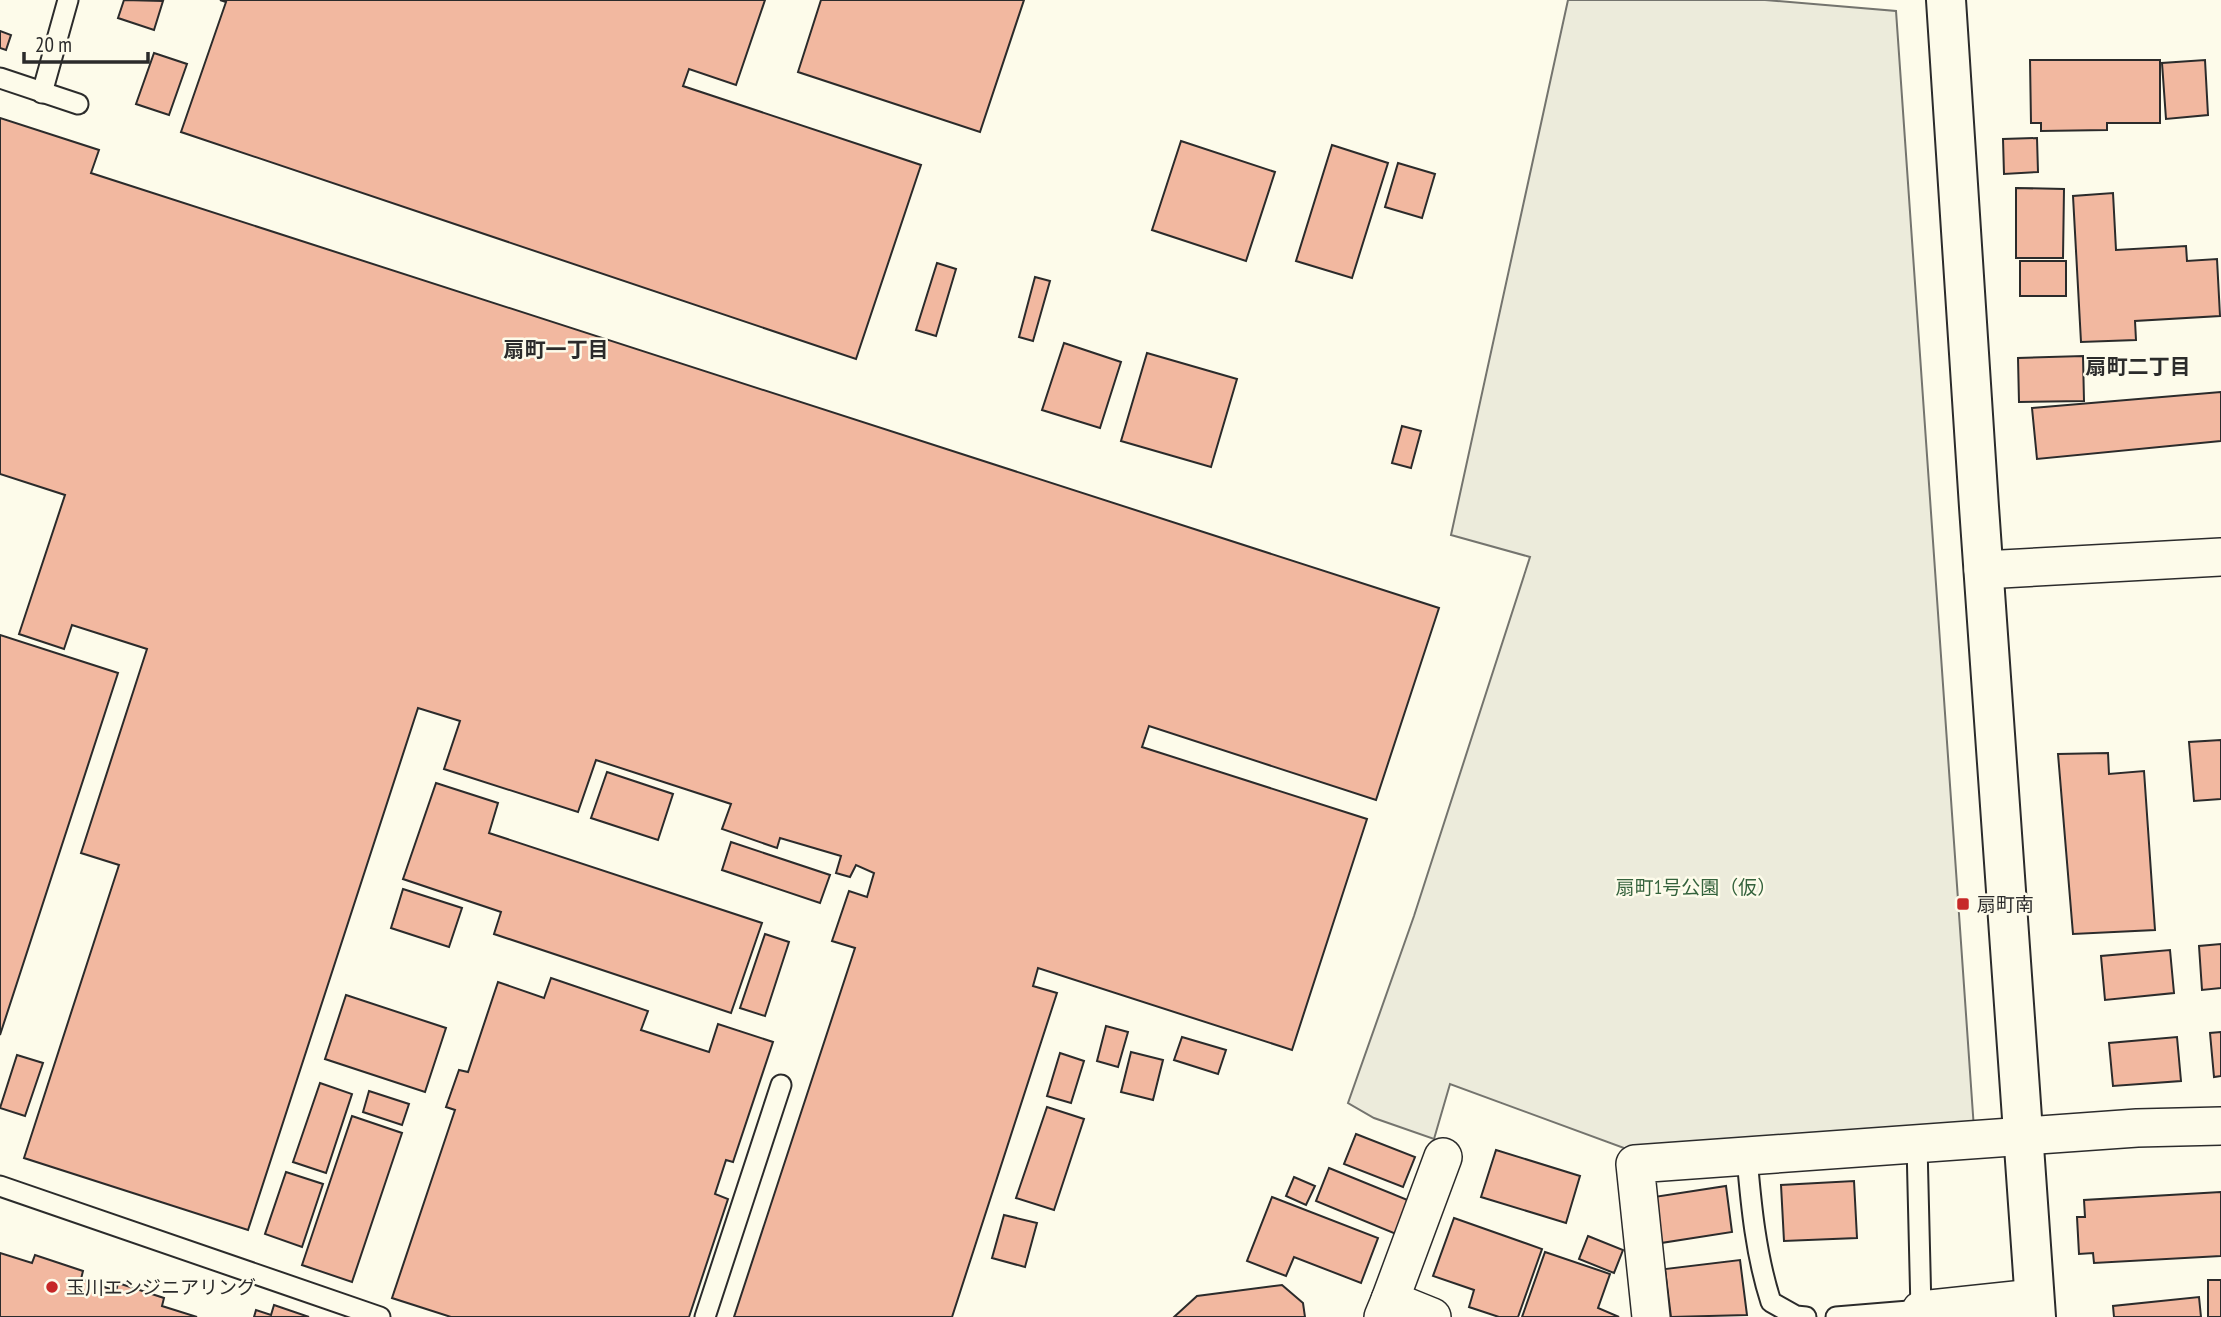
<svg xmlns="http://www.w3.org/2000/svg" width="2221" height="1317" viewBox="0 0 2221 1317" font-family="'PT Sans Narrow','Noto Sans JP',sans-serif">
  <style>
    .green { fill: #ecebdb; stroke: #74746e; stroke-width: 2 }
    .building { fill: #f2b8a0; stroke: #2b2b2b; stroke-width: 2 }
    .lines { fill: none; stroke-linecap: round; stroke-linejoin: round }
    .service-casing { stroke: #2b2b2b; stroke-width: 23 }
    .minor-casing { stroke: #2b2b2b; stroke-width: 40 }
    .tertiary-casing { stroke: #2b2b2b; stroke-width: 42 }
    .service { stroke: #fdfbea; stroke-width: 19 }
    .minor { stroke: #fdfbea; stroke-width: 37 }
    .tertiary { stroke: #fdfbea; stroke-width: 38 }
    .poi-dot { fill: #c62828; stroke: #fdfbea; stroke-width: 2.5 }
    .labels { text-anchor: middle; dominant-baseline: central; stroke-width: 5; stroke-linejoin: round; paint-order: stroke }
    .park-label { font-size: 19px; fill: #34623c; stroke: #fdfbea }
    .poi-label { font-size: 19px; fill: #2b2b2b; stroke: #fdfbea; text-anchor: start }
    .neighbourhood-label { font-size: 21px; font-weight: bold; fill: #2b2b2b; stroke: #fdfbea }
  </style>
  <rect width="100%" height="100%" fill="#fdfbea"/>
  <polygon class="green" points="1568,0 1765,0 1896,11 1974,1129 1632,1151 1450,1084 1434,1139 1374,1118 1348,1103 1414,916 1530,557 1451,535"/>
  <g class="building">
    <polygon points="124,0 163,1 154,30 118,18"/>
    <polygon points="220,0 765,0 736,85 689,69 683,86 921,165 856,359 181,132 226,2"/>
    <polygon points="821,0 1024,0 980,132 798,72"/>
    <polygon points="0,31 11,35 6,50 0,48"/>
    <polygon points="154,53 187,64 169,115 136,104"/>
    <polygon points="2030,60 2160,60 2160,123 2107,123 2107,130 2041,131 2041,123 2031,123"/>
    <polygon points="2205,60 2208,115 2166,119 2162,63"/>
    <polygon points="0,118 99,150 91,173 1439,608 1376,800 1149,726 1142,747 1367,819 1292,1050 1038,968 1033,986 1057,993 952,1317 734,1317 855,948 832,941 849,891 867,897 874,873 856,865 850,877 836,873 841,856 780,838 777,848 722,829 731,804 596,760 578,812 444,769 460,721 418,708 248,1230 24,1158 119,865 81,853 147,649 72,625 64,649 19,634 65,495 0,474"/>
    <polygon points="2037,138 2038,172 2004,174 2003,139"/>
    <polygon points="1181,141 1275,172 1246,261 1152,230"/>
    <polygon points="1332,145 1388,163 1352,278 1296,261"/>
    <polygon points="1398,163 1435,174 1422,218 1385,207"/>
    <polygon points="2016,188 2064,189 2063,258 2016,258"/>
    <polygon points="2113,193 2116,250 2186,246 2187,261 2217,259 2220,316 2135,321 2136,340 2081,342 2073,196"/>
    <rect x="2020" y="261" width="46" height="35"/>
    <polygon points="937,263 956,269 936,336 916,330"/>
    <polygon points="1035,277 1050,281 1033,341 1019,337"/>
    <polygon points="1064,343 1121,362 1100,428 1042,410"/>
    <polygon points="1147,353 1237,379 1211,467 1121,441"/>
    <polygon points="2083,356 2084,401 2019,402 2018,358"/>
    <polygon points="2221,392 2221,441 2037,459 2032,408"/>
    <polygon points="1402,426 1421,431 1411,468 1392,463"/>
    <polygon points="0,635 118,673 0,1035"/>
    <polygon points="2221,740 2221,799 2194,801 2189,742"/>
    <polygon points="2108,753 2109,774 2144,771 2155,930 2073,934 2058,754"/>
    <polygon points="607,772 673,794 658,840 591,818"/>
    <polygon points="436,783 498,803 489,833 762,923 731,1013 494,934 501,912 403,879"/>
    <polygon points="731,842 830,875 820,903 722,870"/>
    <polygon points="403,889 462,908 449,947 391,928"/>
    <polygon points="765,934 789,942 765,1016 740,1008"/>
    <polygon points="2221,944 2221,988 2202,990 2199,946"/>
    <polygon points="2170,950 2174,993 2105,1000 2101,956"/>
    <polygon points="551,978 648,1011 641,1030 709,1052 718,1024 773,1042 733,1162 726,1160 715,1194 728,1199 689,1317 451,1317 392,1298 455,1110 446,1107 459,1070 468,1072 498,982 544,998"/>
    <polygon points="346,995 446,1028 425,1092 325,1059"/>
    <polygon points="1106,1026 1128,1032 1118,1067 1097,1061"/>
    <polygon points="2221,1032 2221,1076 2214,1077 2210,1033"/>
    <polygon points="1182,1037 1226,1050 1218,1074 1174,1060"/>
    <polygon points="2177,1037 2181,1081 2113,1086 2109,1043"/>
    <polygon points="1131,1052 1163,1060 1153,1100 1121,1092"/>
    <polygon points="1060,1053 1084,1061 1071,1103 1047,1096"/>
    <polygon points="17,1055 43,1063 25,1116 0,1108"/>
    <polygon points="320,1083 352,1094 326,1173 293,1162"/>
    <polygon points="369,1091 409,1104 402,1125 363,1112"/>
    <polygon points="1047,1107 1084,1119 1054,1210 1016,1198"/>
    <polygon points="352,1116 402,1133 352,1282 302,1265"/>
    <polygon points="1356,1134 1415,1157 1403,1187 1344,1164"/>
    <polygon points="1496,1150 1580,1176 1566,1223 1481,1197"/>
    <polygon points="1329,1168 1410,1201 1396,1234 1316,1201"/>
    <polygon points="286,1172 323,1184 302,1247 265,1234"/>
    <polygon points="1294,1177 1315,1186 1306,1205 1286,1196"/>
    <polygon points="1854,1181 1857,1238 1784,1241 1781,1185"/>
    <polygon points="1726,1186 1732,1232 1661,1243 1654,1197"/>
    <polygon points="2221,1192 2221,1256 2094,1263 2093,1253 2079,1254 2077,1217 2085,1217 2084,1200"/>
    <polygon points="1272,1197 1378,1238 1361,1283 1294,1257 1286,1276 1247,1261"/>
    <polygon points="1004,1215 1037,1223 1025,1267 992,1258"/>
    <polygon points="1454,1218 1542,1249 1518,1317 1499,1317 1469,1307 1474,1290 1433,1276"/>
    <polygon points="1588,1236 1623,1250 1614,1273 1579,1259"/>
    <polygon points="1545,1252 1610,1274 1598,1308 1619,1317 1522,1317"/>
    <polygon points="0,1253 32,1263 35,1255 83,1271 81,1279 116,1291 118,1283 164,1298 162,1306 197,1317 0,1317"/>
    <polygon points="1740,1260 1747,1315 1671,1317 1665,1269"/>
    <rect x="2208" y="1280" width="13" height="37"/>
    <polygon points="1282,1285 1303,1303 1305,1317 1174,1317 1197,1296"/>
    <polygon points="2199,1297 2201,1317 2114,1317 2113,1306"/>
    <polygon points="274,1305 309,1317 254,1317 256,1310 271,1315"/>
  </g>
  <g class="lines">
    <defs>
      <g id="service">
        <polyline points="0,78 78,104"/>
        <polyline points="42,93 68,0"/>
        <path d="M 1747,1157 C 1751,1205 1756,1256 1771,1302 L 1796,1316 L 1806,1317"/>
        <polyline points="0,1186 380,1317"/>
        <polyline points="705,1317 781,1085"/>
        <polyline points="1836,1317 1921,1310 1917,1145"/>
      </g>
      <g id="minor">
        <polyline points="1983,570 2221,557"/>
        <polyline points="1390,1300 1443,1157"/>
        <polyline points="1921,1310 2034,1298"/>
        <polyline points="1383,1317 1390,1300 1432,1317"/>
        <polyline points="1651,1317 1635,1164 2137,1128 2221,1126"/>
      </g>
      <polyline id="tertiary" points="1946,0 1979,507 2036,1317"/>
    </defs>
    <use href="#service" class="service-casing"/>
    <use href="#minor" class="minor-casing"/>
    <use href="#tertiary" class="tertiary-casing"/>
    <use href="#service" class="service"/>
    <use href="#minor" class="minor"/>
    <use href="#tertiary" class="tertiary"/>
  </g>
  <g class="poi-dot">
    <rect x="1956" y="897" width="14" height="14" rx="3.5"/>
    <circle cx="52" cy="1287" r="7"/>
  </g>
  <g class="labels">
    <g class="park-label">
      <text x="1696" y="887">扇町1号公園（仮）</text>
    </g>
    <g class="poi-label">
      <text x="1977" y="904">扇町南</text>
      <text x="66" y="1287">玉川エンジニアリング</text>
    </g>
    <g class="neighbourhood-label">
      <text x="556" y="349">扇町一丁目</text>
      <text x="2138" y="366">扇町二丁目</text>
    </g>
  </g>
  <path d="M24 52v10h124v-10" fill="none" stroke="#2b2b2b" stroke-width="3.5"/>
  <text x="35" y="52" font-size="21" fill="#2b2b2b" stroke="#fdfbea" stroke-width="5" paint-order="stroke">20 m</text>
</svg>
